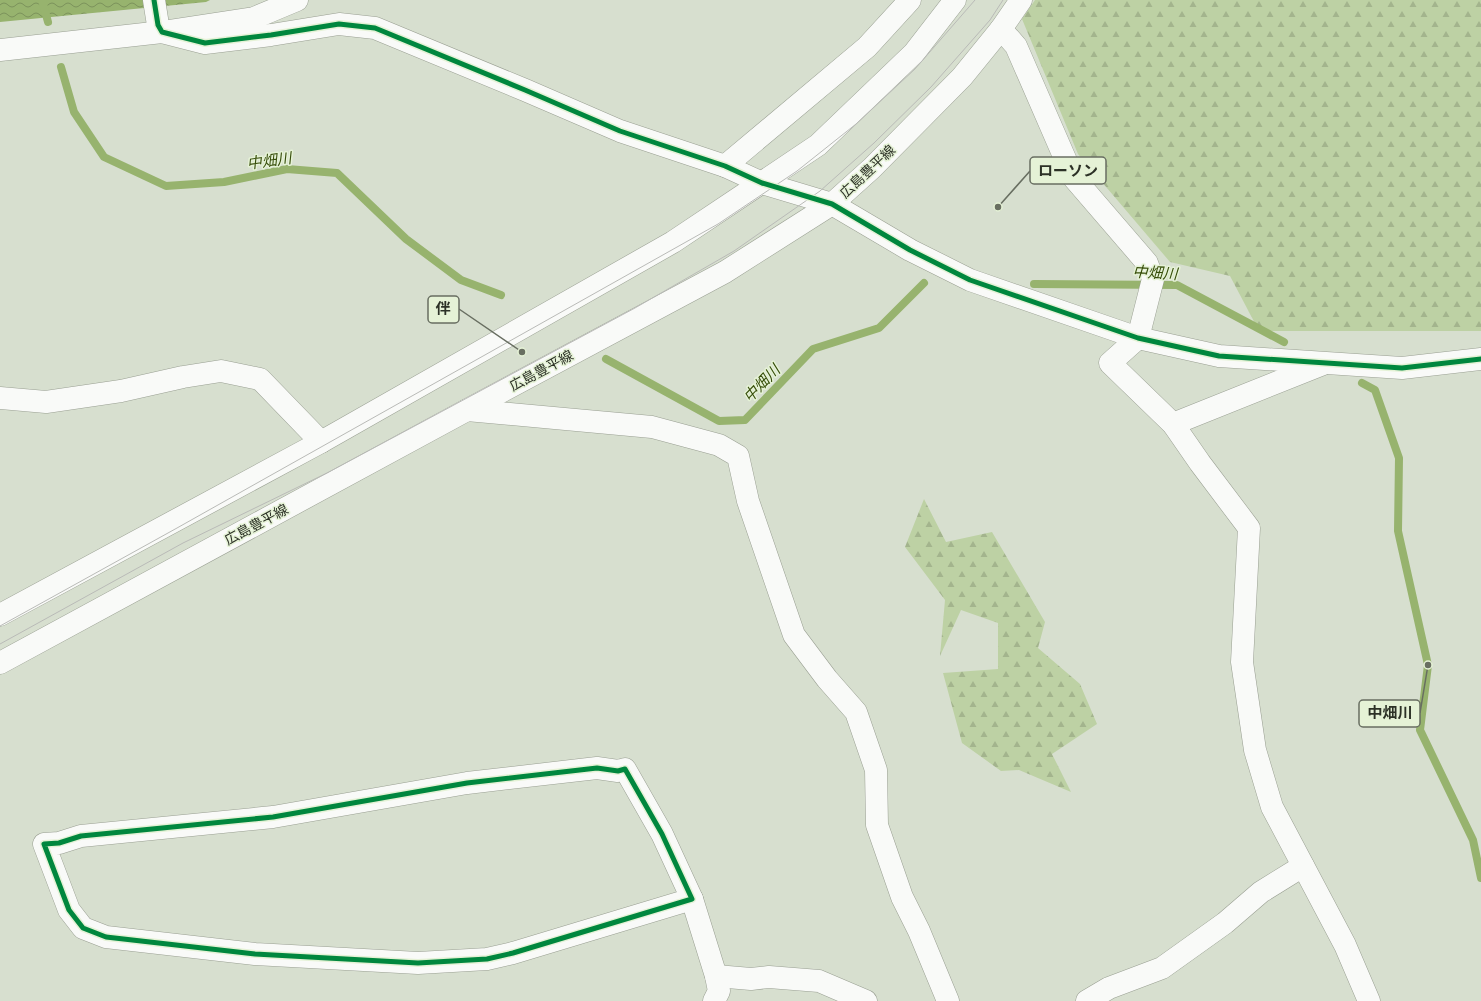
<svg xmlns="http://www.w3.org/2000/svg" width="1481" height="1001" viewBox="0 0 1481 1001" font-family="'Playfair Display','Noto Sans JP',serif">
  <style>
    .forest { fill: url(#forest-firs) }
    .water { fill: url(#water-waves) }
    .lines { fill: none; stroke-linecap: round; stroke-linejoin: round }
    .stream { stroke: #97b36e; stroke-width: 8 }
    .minor-casing { stroke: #999f92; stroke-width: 23 }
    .major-casing { stroke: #999f92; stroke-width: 23 }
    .minor { stroke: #f9faf8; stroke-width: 22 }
    .major { stroke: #f9faf8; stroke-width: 22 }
    .tram { stroke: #b9bab7; stroke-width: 1 }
    .cycleway-casing { stroke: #e5f2d6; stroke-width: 8 }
    .cycleway { stroke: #00873e; stroke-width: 5 }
    .labels { text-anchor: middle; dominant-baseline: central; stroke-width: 3; stroke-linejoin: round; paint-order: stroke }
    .street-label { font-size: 14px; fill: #2c3126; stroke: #e5f2d6 }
    .water-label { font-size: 15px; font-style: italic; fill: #364d09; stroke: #e5f2d6 }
    .leader { fill: none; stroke: #686e61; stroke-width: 1.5 }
    .callout-dot { fill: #686e61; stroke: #e5f2d6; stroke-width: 1.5 }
    .callout { fill: #e5f2d6; stroke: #686e61; stroke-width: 1.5 }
    .callout-label { font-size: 15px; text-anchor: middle; font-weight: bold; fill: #2c3126 }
  </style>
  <defs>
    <pattern id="forest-firs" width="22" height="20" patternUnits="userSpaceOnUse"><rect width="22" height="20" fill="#bdd1a4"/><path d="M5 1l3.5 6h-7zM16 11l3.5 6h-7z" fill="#a3b48d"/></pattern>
    <pattern id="water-waves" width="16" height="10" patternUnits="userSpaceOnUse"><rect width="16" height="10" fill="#97b36e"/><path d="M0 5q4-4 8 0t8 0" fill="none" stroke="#7b925a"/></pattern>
  </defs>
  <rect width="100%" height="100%" fill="#d7dfcf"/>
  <g class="forest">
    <polygon points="1035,0 1481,0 1481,331 1259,331 1230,276 1170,262 1078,154 1022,19"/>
    <polygon points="924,499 946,542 992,532 1045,622 1038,648 1080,684 1097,724 1052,754 1071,792 1019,770 1001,771 962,743 943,673 998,669 998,623 961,610 940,656 945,600 905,547"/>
  </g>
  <polygon class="water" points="0,0 210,0 206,2 0,22"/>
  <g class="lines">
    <g class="stream">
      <polyline points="42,0 48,22"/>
      <polyline points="61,67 74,112 104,157 166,186 224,182 287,169 337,173 406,239 461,280 501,295"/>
      <polyline points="1034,284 1177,285 1284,342"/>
      <polyline points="606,359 719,421 745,420 813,349 879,328 924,283"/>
      <polyline points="1362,383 1375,390 1399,458 1398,531 1428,665 1420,730 1473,840 1481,878"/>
    </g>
    <defs>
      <g id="minor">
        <polyline points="154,0 158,25 162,32 205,43 271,35 339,24 375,28 525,90 620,131 725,166 762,183 832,204 910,250 970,280 1138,338 1219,356 1402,368 1481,359"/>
        <polyline points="1001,29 1016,46 1073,177 1147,263 1153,279 1138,338 1110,363 1173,424 1200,463 1249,528 1242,662 1255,750 1272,807 1345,945 1369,1001"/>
        <polyline points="0,50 162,32 254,18 297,0"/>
        <polyline points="725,166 867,47 910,0"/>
        <polyline points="0,398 46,402 121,391 183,377 221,371 260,379 321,442"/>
        <polyline points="467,410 652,427 719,445 738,456 748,501 794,635 827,679 856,712 876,770 877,825 902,897 919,931 948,1001"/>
        <polyline points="1173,424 1323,364"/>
        <polygon points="597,768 618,771 625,769 662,834 692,899 513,953 487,959 418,963 255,954 106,937 83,928 69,910 44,844 59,843 81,836 273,817 467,783"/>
        <polyline points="692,899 716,976 719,991 714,1001"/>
        <polyline points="716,976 751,979 769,977 819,981 866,1001"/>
        <polyline points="1087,1001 1109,988 1162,968 1225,923 1261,892 1303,866"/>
      </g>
      <g id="major">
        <polyline points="0,615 321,442 673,242 818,145 914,53 955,0"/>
        <polyline points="0,663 467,410 725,272 832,204 872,168 962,77 1001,29 1021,0"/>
      </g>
    </defs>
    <use href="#minor" class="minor-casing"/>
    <use href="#major" class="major-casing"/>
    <use href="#minor" class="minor"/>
    <use href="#major" class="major"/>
    <g class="tram">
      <polyline points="0,626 177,528 718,224 797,171 856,124 915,69 975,0"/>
      <polyline points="0,644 183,543 327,473 635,308 734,251 820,191 874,143 931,87 990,20 1003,0"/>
    </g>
    <defs>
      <g id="cycleway">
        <polyline points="154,0 158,25 162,32 205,43 271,35 339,24 375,28 525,90 620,131 725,166 762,183 832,204 910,250 970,280 1138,338 1219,356 1402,368 1481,359"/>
        <polygon points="597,768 618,771 625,769 662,834 692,899 513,953 487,959 418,963 255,954 106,937 83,928 69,910 44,844 59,843 81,836 273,817 467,783"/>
      </g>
    </defs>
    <use href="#cycleway" class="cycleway-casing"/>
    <use href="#cycleway" class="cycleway"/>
  </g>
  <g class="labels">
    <g class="street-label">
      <text transform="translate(867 171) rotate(-43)">広島豊平線</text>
      <text transform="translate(541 370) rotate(-28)">広島豊平線</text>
      <text transform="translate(256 524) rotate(-28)">広島豊平線</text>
    </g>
    <g class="water-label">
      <text transform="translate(269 160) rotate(-8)">中畑川</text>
      <text transform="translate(1155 272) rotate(3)">中畑川</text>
      <text transform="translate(761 383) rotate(-46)">中畑川</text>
    </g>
  </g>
  <path class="leader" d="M998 207L1030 171M522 352L459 309M1428 665L1420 713"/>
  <g class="callout-dot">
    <circle cx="998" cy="207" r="4"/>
    <circle cx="522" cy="352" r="4"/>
    <circle cx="1428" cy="665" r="4"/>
  </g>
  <g class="callout">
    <rect x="1030" y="157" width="76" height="27" rx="4"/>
    <rect x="428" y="296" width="31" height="27" rx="4"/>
    <rect x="1359" y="700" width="61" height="27" rx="4"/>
  </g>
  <g class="callout-label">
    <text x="1068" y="176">ローソン</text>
    <text x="443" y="314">伴</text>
    <text x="1390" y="718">中畑川</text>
  </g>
</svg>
